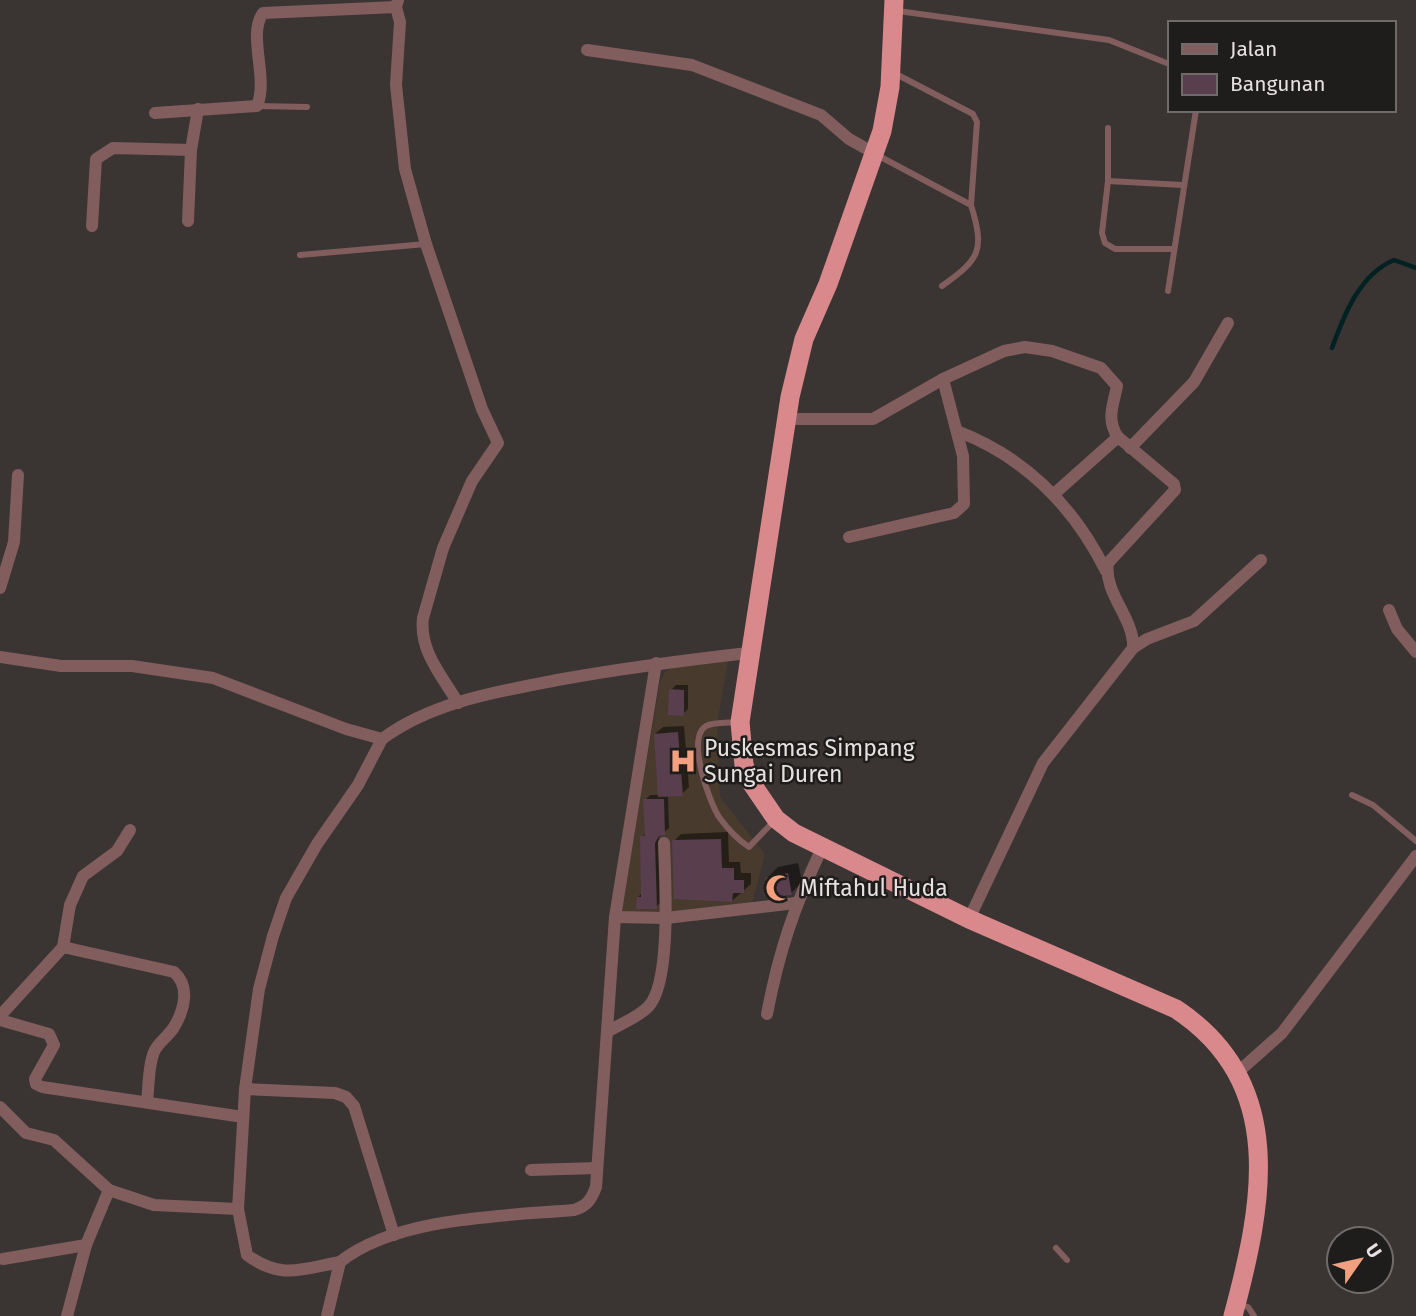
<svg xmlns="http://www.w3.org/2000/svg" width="1416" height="1316" viewBox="0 0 1416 1316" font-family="'Fira Sans',sans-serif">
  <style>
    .medical { fill: #483b2d }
    .shadow { fill: #0007 }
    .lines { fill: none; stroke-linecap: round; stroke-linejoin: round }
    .stream { stroke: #022123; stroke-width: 4.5 }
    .building { fill: #593e4e }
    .service { stroke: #825d5e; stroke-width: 6 }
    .minor { stroke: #825d5e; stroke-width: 12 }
    .trunk { stroke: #d9898c; stroke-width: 19 }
    .labels { text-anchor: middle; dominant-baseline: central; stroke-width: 5; stroke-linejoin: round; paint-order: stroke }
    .poi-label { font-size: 23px; fill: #e5e1e0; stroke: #1f1d1b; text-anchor: start }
  </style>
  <rect width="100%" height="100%" fill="#3a3432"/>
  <polygon class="medical" points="728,661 717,724 720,797 765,854 752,903 662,917 621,914 660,682 665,672 676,665"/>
  <g class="shadow">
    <polygon points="676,685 688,685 688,709 683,714 671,690"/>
    <polygon points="684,726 689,787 682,794 668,795 669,828 659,837 661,902 656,907 638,897 643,892 642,837 647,832 645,800 650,795 660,795 655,734 663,727"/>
    <polygon points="728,832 729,862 740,862 741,873 751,873 751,884 733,900 676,897 674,841 681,834"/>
    <polygon points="798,863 802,882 791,893 767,878 778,867"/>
  </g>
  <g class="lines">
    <path class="stream" d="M 1332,348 C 1344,315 1359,275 1394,260 L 1416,268"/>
  </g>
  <g class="building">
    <polygon points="669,689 684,690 684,716 668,715"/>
    <polygon points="678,732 683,796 658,797 654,734"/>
    <polygon points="643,799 664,799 665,835 659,836 655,843 657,909 636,909 637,897 641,897 640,836 645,836"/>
    <polygon points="721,839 722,868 734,868 734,880 744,880 744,893 733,893 732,902 674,899 672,840"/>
    <polygon points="788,873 792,895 769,897 765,878"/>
  </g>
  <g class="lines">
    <g class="service">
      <polyline points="898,11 1109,40 1169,64"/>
      <polyline points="257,106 307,107"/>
      <polyline points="1108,128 1108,181 1102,233 1105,243 1115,249 1174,249"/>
      <polyline points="877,155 971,205 977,122 973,114 896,74"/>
      <polyline points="1108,181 1183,185"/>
      <polyline points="300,255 426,244"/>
      <path d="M 942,286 C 980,259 985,251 971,205"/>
      <polyline points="1168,291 1196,110"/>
      <path d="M 738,722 C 729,723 714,722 706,726 C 686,738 709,801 719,817 C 727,828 738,840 749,847 L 775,820"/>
      <polyline points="1352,795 1373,805 1416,841"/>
      <polyline points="1056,1248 1067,1260"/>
      <polyline points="1238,1304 1248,1307 1254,1316"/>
    </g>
    <g class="minor">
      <path d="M 396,7 L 400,22 L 396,85 L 405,169 L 426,244 L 482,409 L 498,443 L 472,481 L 443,548 L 423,618 C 419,651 442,676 458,703"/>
      <polyline points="587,50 692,65 821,115 849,139 874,153"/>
      <path d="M 155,113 L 257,106 C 269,78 247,35 263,13 L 396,7 L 398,0"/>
      <polyline points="188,221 191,150 198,109"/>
      <polyline points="92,226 96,159 113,148 191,150"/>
      <path d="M 786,419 L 873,419 L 943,379 L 1004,351 L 1025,347 L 1052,351 L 1101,368 L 1117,386 C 1113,406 1106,420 1118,437 L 1174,484 L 1175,490 L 1108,563 C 1103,593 1135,619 1133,648 L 1043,763 L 969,919"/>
      <path d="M 957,431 C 1025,457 1074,507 1106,571"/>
      <polyline points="1130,448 1194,382 1228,323"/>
      <polyline points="1054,494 1118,437"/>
      <polyline points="849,537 954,513 964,504 963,456 943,379"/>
      <polyline points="0,588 14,542 18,475"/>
      <polyline points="1389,610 1397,629 1416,652"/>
      <polyline points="1133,648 1147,639 1194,621 1261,560"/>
      <path d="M 0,657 L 61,666 L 132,666 L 213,678 L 346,729 L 382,739 C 433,701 501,691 563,679 C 625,668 686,660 748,653"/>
      <polyline points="615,917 666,918 796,903"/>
      <polyline points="63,947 70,905 83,876 117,851 130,830"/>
      <path d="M 767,1014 C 779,951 794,907 822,848"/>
      <path d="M 0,1016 L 63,947 L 174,972 C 190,986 185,1009 174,1027 C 169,1036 158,1042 154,1052 C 148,1066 149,1086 147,1101"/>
      <polyline points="0,1020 49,1034 54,1045 35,1079 36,1084 42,1087 243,1117"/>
      <path d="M 607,1032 C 620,1024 637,1018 648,1007 C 672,983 665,878 664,843"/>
      <polyline points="1237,1073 1282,1033 1416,856"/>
      <polyline points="245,1089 335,1093 346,1097 354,1106 394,1235"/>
      <polyline points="0,1107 26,1133 54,1140 109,1190 154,1205 238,1209"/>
      <polyline points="531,1170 597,1168"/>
      <polyline points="3,1259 86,1245"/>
      <path d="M 340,1262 C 302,1269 281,1280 247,1255 L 238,1209 L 245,1089 L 259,989 L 273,936 L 286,898 L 317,844 L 358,785 L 382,739"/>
      <polyline points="67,1316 86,1245 109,1190"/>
      <path d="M 327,1316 L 340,1262 C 396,1217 504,1216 574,1210 C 587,1206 591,1200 596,1187 L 615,917 L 656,663"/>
    </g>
    <path class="trunk" d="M 894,0 L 890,87 L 882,131 L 828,284 L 804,339 L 790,397 L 740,722 L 744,765 L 752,784 L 776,819 L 794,833 L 969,919 L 1176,1009 C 1288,1083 1263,1204 1233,1316"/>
  </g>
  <defs>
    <symbol id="hospital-bare" viewBox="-9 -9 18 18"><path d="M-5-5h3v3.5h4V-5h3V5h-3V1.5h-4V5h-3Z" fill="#f2a07f" stroke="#1f1d1b" stroke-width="2.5" paint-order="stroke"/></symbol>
    <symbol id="mosque-bare" viewBox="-9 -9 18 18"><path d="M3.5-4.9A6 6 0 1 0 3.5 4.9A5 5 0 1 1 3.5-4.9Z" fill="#f2a07f" stroke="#1f1d1b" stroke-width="2.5" paint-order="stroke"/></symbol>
  </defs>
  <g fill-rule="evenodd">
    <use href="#hospital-bare" x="664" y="742" width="38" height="38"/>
    <use href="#mosque-bare" x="760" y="869" width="38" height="38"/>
  </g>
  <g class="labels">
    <g class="poi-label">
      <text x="704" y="748">Puskesmas Simpang<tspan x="704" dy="26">Sungai Duren</tspan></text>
      <text x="800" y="888">Miftahul Huda</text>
    </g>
  </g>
  <rect x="1168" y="21" width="228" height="91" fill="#1f1d1b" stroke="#6e6b6a" stroke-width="2"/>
  <rect x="1182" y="44" width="35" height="10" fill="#825d5e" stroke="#6e6b6a" stroke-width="2"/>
  <text x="1230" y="56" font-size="21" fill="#e5e1e0">Jalan</text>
  <rect x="1182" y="74" width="35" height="21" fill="#593e4e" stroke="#6e6b6a" stroke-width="2"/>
  <text x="1230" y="91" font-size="21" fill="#e5e1e0">Bangunan</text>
  <g transform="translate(1360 1260) rotate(56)"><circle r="33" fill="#1f1d1b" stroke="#6e6b6a" stroke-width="2"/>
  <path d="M0-5L12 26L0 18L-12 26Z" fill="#f2a07f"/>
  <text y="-10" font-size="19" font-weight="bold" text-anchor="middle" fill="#e5e1e0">U</text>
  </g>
</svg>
